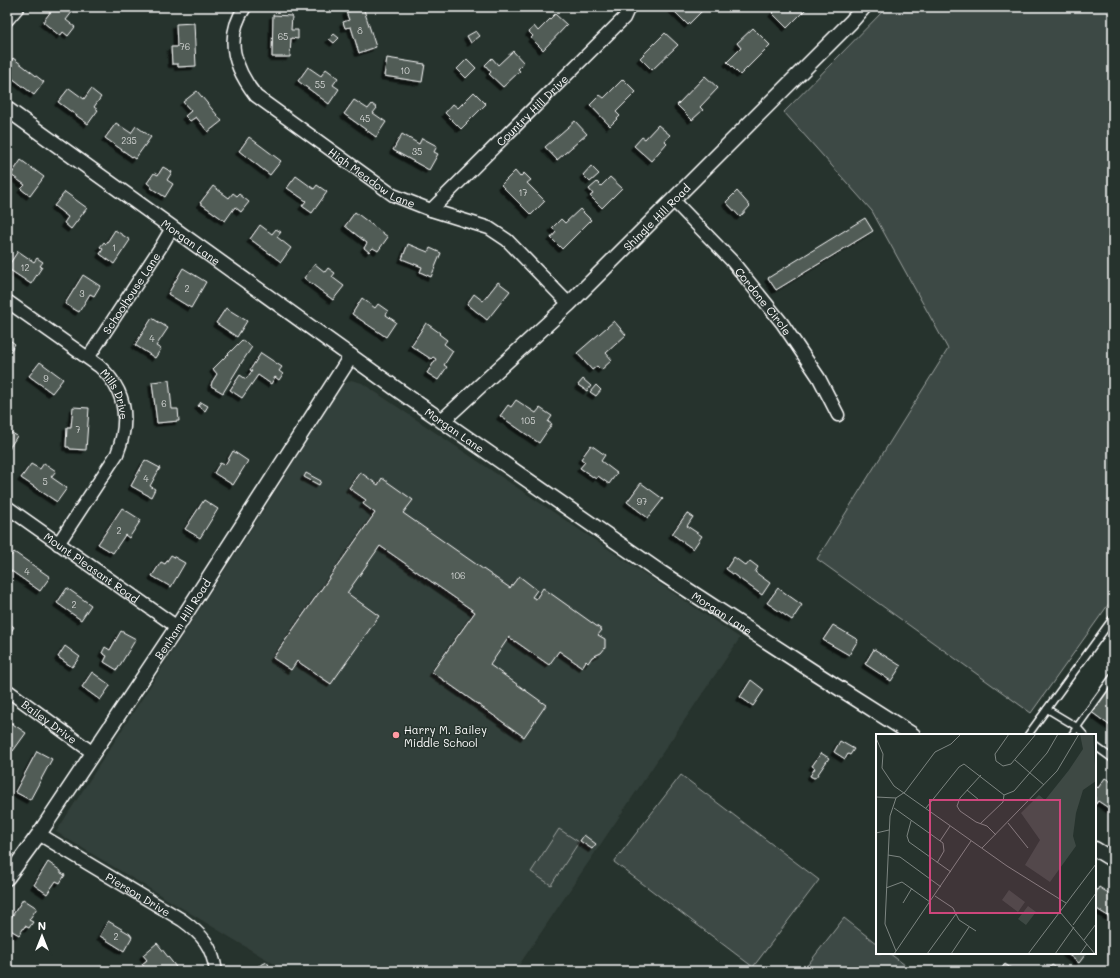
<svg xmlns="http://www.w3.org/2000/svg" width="1120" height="978" viewBox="0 0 1120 978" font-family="Mali,sans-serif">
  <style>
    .built { fill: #333f3a }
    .green { fill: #3e4944; stroke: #9ea4a2 }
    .building { fill: #515c57; stroke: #fff; filter: url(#shadow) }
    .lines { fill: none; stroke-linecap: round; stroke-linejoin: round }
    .service-casing { stroke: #fff; stroke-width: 9 }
    .minor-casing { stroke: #fff; stroke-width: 15 }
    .tertiary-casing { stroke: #fff; stroke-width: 17 }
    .service { stroke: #26332d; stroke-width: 6 }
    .minor { stroke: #26332d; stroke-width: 12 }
    .tertiary { stroke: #26332d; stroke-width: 14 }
    .poi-dot { fill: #ff9aa2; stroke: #26332d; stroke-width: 1.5 }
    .labels { text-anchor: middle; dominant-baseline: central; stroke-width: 3; stroke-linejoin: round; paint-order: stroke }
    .number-label { font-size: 9px; fill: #d4d6d5 }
    .street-label { font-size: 11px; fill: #fff; stroke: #26332d }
    .poi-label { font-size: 11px; fill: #fff; stroke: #26332d; text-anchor: start }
    .inset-road { fill: none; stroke: #7d8581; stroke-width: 1 }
    .view { fill: #ce467c; fill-opacity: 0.15; stroke: #ce467c; stroke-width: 2 }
    .inset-edge { fill: none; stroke: #fff; stroke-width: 2 }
  </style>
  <defs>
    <filter id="shadow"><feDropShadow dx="-3.5" dy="3.5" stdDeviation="0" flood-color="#0009"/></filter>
  </defs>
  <rect width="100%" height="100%" fill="#26332d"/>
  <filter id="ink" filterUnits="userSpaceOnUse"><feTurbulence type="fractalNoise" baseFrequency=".025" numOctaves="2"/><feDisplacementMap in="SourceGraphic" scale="8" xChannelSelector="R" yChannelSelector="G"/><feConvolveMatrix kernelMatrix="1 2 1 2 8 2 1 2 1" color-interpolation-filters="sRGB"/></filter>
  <g filter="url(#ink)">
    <polygon class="built" points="351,380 362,383 740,638 515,971 286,971 56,832 263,511 341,386"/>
    <g class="green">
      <polygon points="887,7 1113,7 1113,598 1031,713 817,559 948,349 872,211 784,112"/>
      <polygon points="681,775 819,880 753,967 614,862"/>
      <polygon points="559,829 579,842 551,885 531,872"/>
      <polygon points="844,918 877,944 877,953 889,953 913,971 803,971"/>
    </g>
    <g class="building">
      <polygon points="54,7 76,7 66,20 75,27 68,36 63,32 60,36 43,22"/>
      <polygon points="363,7 376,47 359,53 351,27 345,28 343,22 349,20 346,12"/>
      <polygon points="670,7 701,7 703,10 688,25"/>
      <polygon points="778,7 785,8 786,7 808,7 787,28 772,13"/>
      <polygon points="555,14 567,25 543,50 531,38 533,36 529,32 534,26 538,31"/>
      <polygon points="273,15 292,16 291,30 298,30 298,39 291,38 290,57 272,57"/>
      <polygon points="194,23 196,66 178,67 178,64 172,64 171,47 177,47 176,24"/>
      <polygon points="753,28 770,45 740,75 727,62 741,48 737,43"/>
      <polygon points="476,31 480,36 471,43 467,36"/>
      <polygon points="665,33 678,45 652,70 640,58"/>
      <polygon points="334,34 339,38 334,43 329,39"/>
      <polygon points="513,51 524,63 518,69 520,71 503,87 489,74 491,72 485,65 492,58 498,65"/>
      <polygon points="13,58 44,82 34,95 7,74 7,66"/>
      <polygon points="387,58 425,64 422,82 384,76"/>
      <polygon points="467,59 476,68 466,78 457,69"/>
      <polygon points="308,67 321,76 326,69 338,78 333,85 339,89 329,104 298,81"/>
      <polygon points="705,76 718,88 700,107 703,110 692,120 677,105"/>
      <polygon points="623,79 636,92 616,112 620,116 610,126 590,105 600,95 604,98"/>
      <polygon points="69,88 84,99 91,89 101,97 94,107 98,110 88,124 58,102"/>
      <polygon points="197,91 222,121 208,132 196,117 190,121 185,116 191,111 183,102"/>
      <polygon points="474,92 486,104 461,129 445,113 453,104 458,108"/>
      <polygon points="354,100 368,109 372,104 377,108 373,113 386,122 376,137 344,114"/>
      <polygon points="575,121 587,134 557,160 545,147"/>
      <polygon points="116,123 131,133 136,126 151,137 135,159 105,138"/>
      <polygon points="658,125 670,135 665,141 667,143 651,161 634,146 642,137 645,139"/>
      <polygon points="402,134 419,144 422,138 437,146 434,152 438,154 429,170 393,150"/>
      <polygon points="249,137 281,161 270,175 239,151"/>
      <polygon points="21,160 44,177 30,196 21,189 25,185 11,175"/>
      <polygon points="591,166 599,174 590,182 583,175"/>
      <polygon points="163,167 172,172 167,180 173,184 165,197 151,188 151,186 147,183 154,173 158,175"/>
      <polygon points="515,171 520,177 524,173 531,180 527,183 545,201 531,215 501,185"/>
      <polygon points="296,176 314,189 317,185 327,192 312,213 302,206 306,201 287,188"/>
      <polygon points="610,177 622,188 602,208 590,196 593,194 589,189 597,182 601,186"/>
      <polygon points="213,186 229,198 233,193 237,196 239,194 249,202 241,212 235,207 225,221 200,203"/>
      <polygon points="737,191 750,206 740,217 726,202"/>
      <polygon points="65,192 87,208 71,229 64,223 68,217 54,206"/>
      <polygon points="580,209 591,220 562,249 551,238 556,232 552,228 561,219 565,223"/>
      <polygon points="355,212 388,237 378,251 373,248 369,252 364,248 367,243 345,226"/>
      <polygon points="865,218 873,231 776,290 768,278"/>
      <polygon points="260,225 272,234 276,229 281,232 277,237 291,248 281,262 250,239"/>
      <polygon points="115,230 130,240 114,264 100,254 103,249 100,247 104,242 106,244"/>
      <polygon points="408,244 428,252 430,248 441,253 431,277 420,272 422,267 402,259"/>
      <polygon points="18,251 34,262 37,258 43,262 40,266 42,267 31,284 7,268"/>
      <polygon points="315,264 325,272 328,268 335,273 332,277 344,286 333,300 304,278"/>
      <polygon points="183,268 206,282 191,308 168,294"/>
      <polygon points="83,275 100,286 94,296 90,294 79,312 65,304"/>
      <polygon points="498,282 510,291 487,320 467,304 474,294 483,301"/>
      <polygon points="362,298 375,308 378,304 388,311 386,315 396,322 386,337 352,314"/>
      <polygon points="226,308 247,321 237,337 216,323"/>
      <polygon points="152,318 168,328 156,346 161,349 155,358 135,345"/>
      <polygon points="614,321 626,335 606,353 612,360 601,370 597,366 592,370 577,353"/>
      <polygon points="426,323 440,333 439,334 447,340 444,344 453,351 444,365 447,367 438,380 427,373 436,359 433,357 431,359 411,346"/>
      <polygon points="7,338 15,344 7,356"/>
      <polygon points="242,340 252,347 242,362 223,393 211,386 212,382 217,374 213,369"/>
      <polygon points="261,353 282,367 279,371 283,374 279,380 275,377 271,384 258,375 242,398 230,390 240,375 246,379 252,371 250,370"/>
      <polygon points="40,362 63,379 52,393 29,376"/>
      <polygon points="583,379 591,386 587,391 578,385"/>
      <polygon points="169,380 172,409 178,409 179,421 157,423 152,382"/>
      <polygon points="596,385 601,390 596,396 590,392"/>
      <polygon points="516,400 536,413 540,408 552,416 548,422 552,424 539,443 500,416 508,405 511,407"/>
      <polygon points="201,402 208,406 205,411 198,406"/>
      <polygon points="73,407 89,408 86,450 70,449 69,447 66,447 67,427 71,427"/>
      <polygon points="7,430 17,436 7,452"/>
      <polygon points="591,445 605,455 601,461 617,473 609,484 598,476 596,479 580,468 585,462 581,459"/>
      <polygon points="233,451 248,461 233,485 214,473 220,463 225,465"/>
      <polygon points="145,460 160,468 150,486 155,489 151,497 131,486"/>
      <polygon points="44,463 56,471 51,477 67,488 57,502 21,478 31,464 40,469"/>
      <polygon points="360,472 378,485 382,478 413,500 403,513 510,588 519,576 537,590 532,597 536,599 543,588 602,630 598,635 605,639 605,648 601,653 592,657 588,663 586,661 582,667 559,651 549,665 509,637 490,665 546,705 524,737 432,672 475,612 380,546 347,593 379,616 331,684 297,661 291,670 273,658 375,513 363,504 366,500 349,488"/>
      <polygon points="306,473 321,481 319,485 304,477"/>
      <polygon points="641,483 663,499 648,518 627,502"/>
      <polygon points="204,500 218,509 200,538 185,529"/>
      <polygon points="122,508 141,520 129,538 125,535 113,553 98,544"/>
      <polygon points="687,513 693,517 687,526 702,536 693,549 672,534"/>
      <polygon points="14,552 50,577 40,591 7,568 7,561"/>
      <polygon points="171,555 185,563 171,587 152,576 161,562 165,564"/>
      <polygon points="734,557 746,566 750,561 758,567 755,572 770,583 762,595 726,569"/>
      <polygon points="67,588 91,605 81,620 57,603"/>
      <polygon points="778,588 802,605 792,620 767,603"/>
      <polygon points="7,622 14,627 7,638"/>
      <polygon points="833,625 858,640 849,655 823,640"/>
      <polygon points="121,631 136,639 117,670 104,662 107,656 102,653 105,647 110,650"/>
      <polygon points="65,646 80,657 72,667 58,657"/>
      <polygon points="874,649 901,666 891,681 865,664"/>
      <polygon points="92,672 110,685 110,686 100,700 82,687"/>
      <polygon points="751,680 764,690 753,706 740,697"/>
      <polygon points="1113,685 1113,728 1090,711 1108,687 1111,689"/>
      <polygon points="7,720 26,733 13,751 7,746"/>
      <polygon points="840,741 854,749 850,755 848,754 845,759 834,752"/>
      <polygon points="37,751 52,759 30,800 15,792"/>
      <polygon points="821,753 829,758 816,777 814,778 810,776 815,768 812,766"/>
      <polygon points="1105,778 1113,783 1113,811 1098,801 1095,805 1095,785 1098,788"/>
      <polygon points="584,835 596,844 592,849 580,841"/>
      <polygon points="48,862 61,871 61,873 65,875 60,883 56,881 47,894 34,885"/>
      <polygon points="1099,887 1113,896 1113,919 1095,908 1095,894"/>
      <polygon points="23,899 37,908 29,920 33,922 29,928 25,926 19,935 7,928 7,924"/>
      <polygon points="108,921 130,934 132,937 124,951 100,936"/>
      <polygon points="157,943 176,967 171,971 156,971 154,968 150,971 147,971 142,964 147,960 143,955"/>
      <polygon points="1066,953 1083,953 1085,955 1079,963"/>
      <polygon points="267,962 272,971 248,971"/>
      <polygon points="1005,964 1015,971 1003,971 1001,969"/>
      <polygon points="1052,965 1061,971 1047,971"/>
    </g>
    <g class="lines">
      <defs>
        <g id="service">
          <polyline points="1047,709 1077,727 1072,735"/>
          <polyline points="1028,735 1113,618"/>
          <polyline points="1084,735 1077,727 1113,677"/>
          <polyline points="1095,746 1113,759"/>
        </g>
        <g id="minor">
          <path id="s1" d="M 245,7 C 224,38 234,68 256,96 L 393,195 L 431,210 L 489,228 L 507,240 L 569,304"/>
          <polyline points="7,20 18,7"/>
          <path id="s2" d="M 673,200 L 732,261 L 782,323 L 819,378 L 838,415"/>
          <path id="s3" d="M 431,210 L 624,18 L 629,7"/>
          <path id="s4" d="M 7,301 L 99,366 C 127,391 130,421 117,454 L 58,544"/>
          <path id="s5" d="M 88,358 L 162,245 L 172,228"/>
          <path id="s6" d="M 7,507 L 177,627"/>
          <path id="s7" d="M 7,690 L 93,753"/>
          <path id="s8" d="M 39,834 L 182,920 C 203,935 212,946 216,971"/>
        </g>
        <g id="tertiary">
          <path id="s9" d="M 7,109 L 398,390 L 660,572 L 817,674 L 913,735"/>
          <path id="s10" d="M 442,421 L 569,304 L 851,22 L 864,7"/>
          <polyline points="1095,849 1113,860"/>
          <path id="s11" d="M 7,878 L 39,834 L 177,627 L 351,356"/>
        </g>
      </defs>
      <use href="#service" class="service-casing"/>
      <use href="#minor" class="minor-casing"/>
      <use href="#tertiary" class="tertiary-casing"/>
      <use href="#service" class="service"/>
      <use href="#minor" class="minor"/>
      <use href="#tertiary" class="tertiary"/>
    </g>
  </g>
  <circle class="poi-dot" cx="396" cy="735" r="4"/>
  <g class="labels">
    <g class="number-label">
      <text x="360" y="30">8</text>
      <text x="283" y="36">65</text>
      <text x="185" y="46">76</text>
      <text x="405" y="70">10</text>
      <text x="320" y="84">55</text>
      <text x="365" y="118">45</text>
      <text x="129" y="140">235</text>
      <text x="417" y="151">35</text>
      <text x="523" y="192">17</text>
      <text x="114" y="247">1</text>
      <text x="25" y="267">12</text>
      <text x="187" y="288">2</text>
      <text x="82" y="293">3</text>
      <text x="152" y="338">4</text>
      <text x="46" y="378">9</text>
      <text x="164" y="403">6</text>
      <text x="528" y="420">105</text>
      <text x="78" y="429">7</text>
      <text x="146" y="478">4</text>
      <text x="45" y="481">5</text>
      <text x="642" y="501">97</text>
      <text x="119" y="530">2</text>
      <text x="27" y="571">4</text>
      <text x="458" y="575">106</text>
      <text x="74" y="604">2</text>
      <text x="116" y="936">2</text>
    </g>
    <g class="street-label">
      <text stroke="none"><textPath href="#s3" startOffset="142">Country Hill Drive</textPath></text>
      <text stroke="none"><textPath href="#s1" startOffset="239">High Meadow Lane</textPath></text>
      <text stroke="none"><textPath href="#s10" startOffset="296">Shingle Hill Road</textPath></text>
      <text stroke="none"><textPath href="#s9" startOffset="227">Morgan Lane</textPath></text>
      <text stroke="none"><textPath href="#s5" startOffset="78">Schoolhouse Lane</textPath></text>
      <text stroke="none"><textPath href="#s2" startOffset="136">Cordone Circle</textPath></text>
      <text stroke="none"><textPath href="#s4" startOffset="146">Mills Drive</textPath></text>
      <text stroke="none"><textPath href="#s9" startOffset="551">Morgan Lane</textPath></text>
      <text stroke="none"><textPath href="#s6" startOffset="104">Mount Pleasant Road</textPath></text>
      <text stroke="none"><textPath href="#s9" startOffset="875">Morgan Lane</textPath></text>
      <text stroke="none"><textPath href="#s11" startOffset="313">Benham Hill Road</textPath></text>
      <text stroke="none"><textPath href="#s7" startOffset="53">Bailey Drive</textPath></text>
      <text stroke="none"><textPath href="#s8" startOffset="116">Pierson Drive</textPath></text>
    </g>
    <g class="poi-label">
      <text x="404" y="729">Harry M. Bailey<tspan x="404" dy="13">Middle School</tspan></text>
    </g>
  </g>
  <g transform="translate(876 734)">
    <rect width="220" height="220" fill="#26332d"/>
    <path d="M 204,0 L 217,0 L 220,47 L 207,56 L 200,79 L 197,102 L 200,112 L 174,148 L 149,131 L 164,106 L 145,79 L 163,61 L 169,66 L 193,36 L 207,15 ZM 133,156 L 149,168 L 142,178 L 126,166 ZM 152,172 L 160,178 L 150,191 L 142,185 Z" fill="#3e4944"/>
    <path class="inset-road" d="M 133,0 L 119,20 L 120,27 L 127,32 L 135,30 L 160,0M 0,4 L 7,20 L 6,34 L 18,52 L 131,132 L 190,169M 139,26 L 168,51M 105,41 L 84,64 L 81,72 L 84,77 L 100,88 L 111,92 L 120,101M 91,56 L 103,66M 0,63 L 20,64M 18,74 L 67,109 L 68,117 L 61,129M 50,74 L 83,33 L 88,30 L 128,61M 35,87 L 31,102 L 33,108 L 75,138M 132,89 L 152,114M 104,90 L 127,68 L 128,61 L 138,57 L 171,19 L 182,0M 0,99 L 13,96M 64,107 L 74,92M 106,114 L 181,37 L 203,0M 12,121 L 24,123 L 65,153M 10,154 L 26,148 L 54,168M 59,162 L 77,174 L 83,186 L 100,197M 27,169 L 36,154M 184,178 L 219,220M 197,191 L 220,159M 208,206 L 220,190M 20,217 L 9,190 L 14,82 L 20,64 L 29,58 L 59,18 L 75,10 L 85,0M 18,220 L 95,107M 51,220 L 80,180M 75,220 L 93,193M 152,220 L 220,130M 179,220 L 198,193M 204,220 L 211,210"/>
    <path class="view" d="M 54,66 L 184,66 L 184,179 L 54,179 Z"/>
    <rect width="220" height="220" class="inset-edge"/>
  </g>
  <rect width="1120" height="978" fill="none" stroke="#26332d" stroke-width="24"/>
  <rect x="12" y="12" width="1096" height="954" fill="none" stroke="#fff" stroke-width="1.5" filter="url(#ink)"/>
  <g transform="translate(42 936)" stroke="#26332d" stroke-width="3" paint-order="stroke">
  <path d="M0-3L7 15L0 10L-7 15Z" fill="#ffffff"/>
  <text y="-6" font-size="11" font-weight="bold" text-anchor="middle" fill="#ffffff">N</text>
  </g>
</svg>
